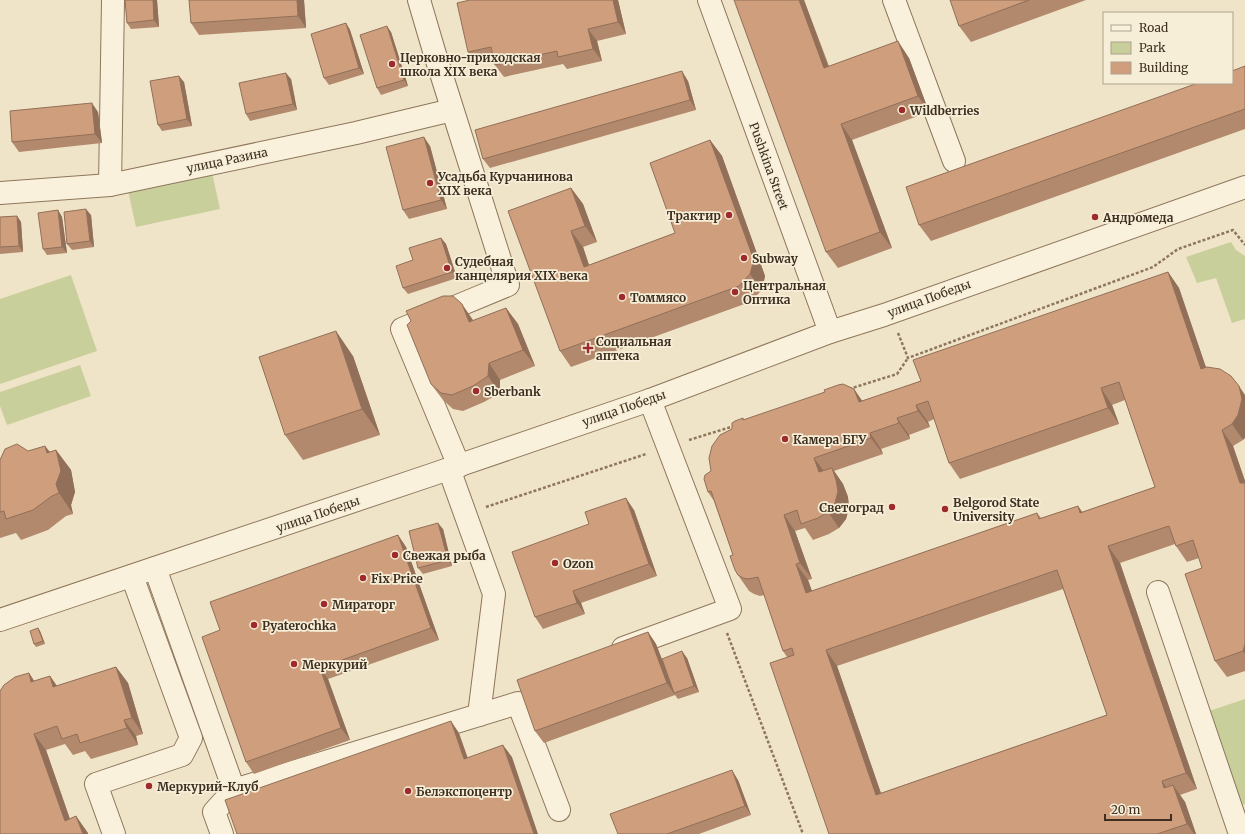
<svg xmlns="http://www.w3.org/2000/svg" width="1245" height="834" viewBox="0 0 1245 834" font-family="Merriweather,serif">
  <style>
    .green { fill: #c9cf9b }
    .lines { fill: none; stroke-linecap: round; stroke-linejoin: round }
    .minor-casing { stroke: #8d765c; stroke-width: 24 }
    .path { stroke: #8d765c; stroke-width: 2.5; stroke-dasharray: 3 2; stroke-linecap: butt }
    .minor { stroke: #faf1dc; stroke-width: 22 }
    .wall { fill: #b2896c; fill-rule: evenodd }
    .shaded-wall { fill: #916f58 }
    .building { fill: #cf9f7d; stroke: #916f58; fill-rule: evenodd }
    .poi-dot { fill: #9e2a2b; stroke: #f7eed8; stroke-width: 1.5 }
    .labels { text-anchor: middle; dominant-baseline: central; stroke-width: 3.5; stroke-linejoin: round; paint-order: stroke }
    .poi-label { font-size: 12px; font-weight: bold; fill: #3d2e20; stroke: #f7eed8; text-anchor: start }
    .street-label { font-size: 12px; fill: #3d2e20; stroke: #f7eed8 }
  </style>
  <rect width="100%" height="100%" fill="#f0e4c8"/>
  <g class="green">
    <polygon points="211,168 220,209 136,227 127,186"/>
    <polygon points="1231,242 1236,250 1245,256 1245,319 1232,323 1216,278 1197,283 1186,257"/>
    <polygon points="71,275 97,351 0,384 0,299"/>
    <polygon points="80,365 91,396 7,425 0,406 0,392"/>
    <polygon points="1245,699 1245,804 1239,806 1206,712"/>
  </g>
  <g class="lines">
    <defs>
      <g id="minor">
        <polyline points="419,0 434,51 508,285 402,329 459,466"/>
        <polyline points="709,0 830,332"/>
        <polyline points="894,0 954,161"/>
        <polyline points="110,185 113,0"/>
        <polyline points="0,193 110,185 356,133 452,110"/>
        <polyline points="449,469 494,594 479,715"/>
        <polyline points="155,568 234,790 214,812 222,834"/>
        <polyline points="1158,592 1240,834"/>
        <polyline points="0,620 431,475 650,400 830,332 884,315 1245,187"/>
        <polyline points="623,648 730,609 650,400"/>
        <polyline points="234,790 518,703 559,810"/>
        <polyline points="114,834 96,784 182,755 191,738 132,576"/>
      </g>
    </defs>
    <use href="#minor" class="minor-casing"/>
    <g class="path">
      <polyline points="898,333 908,358 1153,267 1178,249 1233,230 1245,245"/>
      <polyline points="849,389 897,374 908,358"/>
      <polyline points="689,440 734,426"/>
      <polyline points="486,507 646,454"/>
      <polyline points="727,633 803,834"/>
    </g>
    <use href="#minor" class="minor"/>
  </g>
  <g class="wall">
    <polygon points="125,0 157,0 159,27 131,29 127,23"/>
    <polygon points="189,0 304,0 306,28 199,35 191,23"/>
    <polygon points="470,0 618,0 626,34 597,41 602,61 567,69 563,64 504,77 495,65 494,60 476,64 468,52"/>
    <polygon points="804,0 829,66 909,58 929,112 852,140 892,248 838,268 826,252"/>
    <polygon points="950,0 1086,0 971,42 959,26"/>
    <polygon points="346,23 350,30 364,74 329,85 324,78"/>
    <polygon points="391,32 408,86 381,95 377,88"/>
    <polygon points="1245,66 1245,129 931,241 919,225"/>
    <polygon points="291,79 297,110 250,121 246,114"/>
    <polygon points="688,81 696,110 490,168 483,159"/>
    <polygon points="184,82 192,126 162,131 158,125"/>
    <polygon points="98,112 102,143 19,152 12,142"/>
    <polygon points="710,140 722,156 765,276 762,290 750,302 571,367 560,351 571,188 583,204 597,242 583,247 589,265 675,233"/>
    <polygon points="430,146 447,209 409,219 403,210"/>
    <polygon points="58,210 62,217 67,253 47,255 43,249"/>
    <polygon points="91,215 94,247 72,250 67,244"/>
    <polygon points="17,216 21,222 23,252 0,254 0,217"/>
    <polygon points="441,238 446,244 457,278 408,294 403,288 413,260"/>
    <path d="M 1168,272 L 1179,288 L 1206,368 L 1243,440 L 1233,446 L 1245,481 L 1245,671 L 1227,677 L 1215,661 L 1202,568 L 1199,558 L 1187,562 L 1176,546 L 1175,544 L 1120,563 L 1197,789 L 1180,795 L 1185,802 L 1196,834 L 829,834 L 787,657 L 783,651 L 764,595 L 760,596 L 754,594 L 749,591 L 738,575 L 733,555 L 714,501 L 708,492 L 711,471 L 732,429 L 743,418 L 744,420 L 854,389 L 862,401 L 921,381 ZM 1125,400 L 1155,487 L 1082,512 L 1078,506 L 1041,518 L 1037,513 L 812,591 L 808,580 L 812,579 L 795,531 L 805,528 L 813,540 L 829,534 L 839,528 L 846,519 L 849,508 L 848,497 L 843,484 L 834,471 L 883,454 L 881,449 L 910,439 L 909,435 L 930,427 L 928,422 L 934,419 L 949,463 L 960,479 L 1119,424 L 1112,405 ZM 1063,589 L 1107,715 L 881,793 L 837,666 Z"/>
    <polygon points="506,308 518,324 535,366 500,380 500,393 484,402 463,411 453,409 443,400 431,384 473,321"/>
    <polygon points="353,356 380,435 303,460 285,435"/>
    <polygon points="45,446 50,452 56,450 71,470 75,492 71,505 73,514 66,516 48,530 21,540 16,533 0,538 0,460"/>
    <polygon points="634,510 657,576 581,603 585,614 543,629 535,617"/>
    <polygon points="443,529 452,566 423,574 418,568"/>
    <polygon points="398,535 406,547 439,640 328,679 350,740 254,774 246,762 220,630"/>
    <polygon points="38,628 40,631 45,644 36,647 34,644"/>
    <polygon points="648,632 656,644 662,659 687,658 699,692 678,699 675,695 544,743 535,731"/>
    <polygon points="116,667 128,683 143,734 136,736 138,745 91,759 85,751 73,755 65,744 46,750 70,819 76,816 88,834 0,834 29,673 34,681 50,676 57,686"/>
    <polygon points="738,780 751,815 699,834 618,834"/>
  </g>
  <g class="shaded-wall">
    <polygon points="153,0 157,0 159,27 154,20"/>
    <polygon points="297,0 304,0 306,28 298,16"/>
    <polygon points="613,0 618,0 626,34 618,22"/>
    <polygon points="799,0 804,0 835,85 824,68"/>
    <polygon points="346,23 350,30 364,74 359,68"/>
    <polygon points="387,26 391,32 408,86 404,80"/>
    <polygon points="588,29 597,41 602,61 593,49"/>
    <polygon points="898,41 909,58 929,112 918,96"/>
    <polygon points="682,71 688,81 696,110 690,100"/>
    <polygon points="286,73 291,79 297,110 293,104"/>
    <polygon points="179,76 184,82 192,126 187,119"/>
    <polygon points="92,103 98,112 102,143 95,134"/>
    <polygon points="841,124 852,140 892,248 880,232"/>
    <polygon points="424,137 430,146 447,209 441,200"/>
    <polygon points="710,140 722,156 765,276 762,290 750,274"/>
    <polygon points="571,188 583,204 597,242 585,226"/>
    <polygon points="86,209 91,215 94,247 90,241"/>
    <polygon points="58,210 62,217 67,253 62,247"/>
    <polygon points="17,216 21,222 23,252 19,246"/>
    <polygon points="571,231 583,247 595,283 584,267"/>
    <polygon points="441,238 446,244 457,278 452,272"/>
    <polygon points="1168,272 1179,288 1212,385 1201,369"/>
    <polygon points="462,304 473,320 481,339 469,322"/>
    <polygon points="506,308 518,324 535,366 523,350"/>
    <polygon points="336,331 353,356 380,435 362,409"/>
    <polygon points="489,363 500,380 500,393 488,376"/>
    <polygon points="1239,386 1245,395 1245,438 1243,440 1232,424"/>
    <polygon points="1101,388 1112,405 1119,424 1108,408"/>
    <polygon points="854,389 865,405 859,402"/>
    <polygon points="916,405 928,422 930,427 918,411"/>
    <polygon points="897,418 909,435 910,439 899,423"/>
    <polygon points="1222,430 1233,446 1245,481 1245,490 1240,483"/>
    <polygon points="870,433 881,449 883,454 871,438"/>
    <polygon points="45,446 60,466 56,450 71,470 75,492 71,505 73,514 59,493"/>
    <polygon points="814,458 826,474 819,472"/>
    <polygon points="832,468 843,484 848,497 849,508 846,519 839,528 828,512"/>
    <polygon points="626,498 634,510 657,576 649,564"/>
    <polygon points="1078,506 1089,522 1080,513"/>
    <polygon points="784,515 795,531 812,579 800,563"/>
    <polygon points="438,523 443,529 452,566 448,560"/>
    <polygon points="398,535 406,547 439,640 431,628"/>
    <polygon points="1108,546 1120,563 1197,789 1186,773"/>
    <polygon points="796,564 808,580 818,609 806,593"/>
    <polygon points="573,591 581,603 585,614 577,603"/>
    <polygon points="38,628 40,631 45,644 43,641"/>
    <polygon points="648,632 656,644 675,695 667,683"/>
    <polygon points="1245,644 1245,654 1243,651"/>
    <polygon points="826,650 837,666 887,811 876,795"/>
    <polygon points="682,651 687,658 699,692 694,686"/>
    <polygon points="116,667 128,683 143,734 132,718"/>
    <polygon points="320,668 328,679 350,740 341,728"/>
    <polygon points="29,673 40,690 31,682"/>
    <polygon points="50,676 61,692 53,687"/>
    <polygon points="124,720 136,736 138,745 127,728"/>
    <polygon points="451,721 459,733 472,770 464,759"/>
    <polygon points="34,734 46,750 75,834 65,821"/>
    <polygon points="503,745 512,757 538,834 534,834"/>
    <polygon points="732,770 738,780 751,815 745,806"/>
    <polygon points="1162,781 1173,797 1164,788"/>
    <polygon points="1173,785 1185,802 1196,834 1194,834 1187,824"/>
    <polygon points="76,816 88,833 88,834 83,834"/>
  </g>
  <g class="building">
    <polygon points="125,0 153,0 154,20 127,23"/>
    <polygon points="189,0 297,0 298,16 191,23"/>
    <polygon points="470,0 613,0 618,22 588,29 593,49 558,57 557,51 495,65 491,47 468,52 457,3"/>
    <polygon points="734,0 799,0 824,68 898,41 918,96 841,124 880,232 826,252"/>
    <polygon points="950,0 1029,0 959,26"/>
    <polygon points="346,23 359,68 324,78 311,34"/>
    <polygon points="387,26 404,80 377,88 360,35"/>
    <polygon points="1245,66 1245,109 919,225 906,187 1198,83 1232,83 1232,71"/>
    <polygon points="682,71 690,100 483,159 475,130"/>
    <polygon points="286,73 293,104 246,114 239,83"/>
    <polygon points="179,76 187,119 158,125 150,81"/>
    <polygon points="92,103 95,134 12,142 10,111"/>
    <polygon points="424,137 441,200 403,210 386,147"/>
    <polygon points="710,140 754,260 750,274 739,286 560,351 508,211 571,188 585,226 571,231 584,267 675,233 650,163"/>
    <polygon points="86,209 90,241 67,244 64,212"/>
    <polygon points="58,210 62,247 43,249 38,213"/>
    <polygon points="17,216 19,246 0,247 0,217"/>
    <polygon points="441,238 452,272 403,288 396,266 413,260 409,248"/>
    <path d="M 1168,272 L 1201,369 L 1207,367 L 1220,369 L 1231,376 L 1239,386 L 1242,399 L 1238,415 L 1232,424 L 1222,430 L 1240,483 L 1245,483 L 1245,644 L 1243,651 L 1215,661 L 1185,574 L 1202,568 L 1193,540 L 1176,546 L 1169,526 L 1108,546 L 1186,773 L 1162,781 L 1164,788 L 1173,785 L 1187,824 L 1157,834 L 829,834 L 770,663 L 794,655 L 792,648 L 783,651 L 758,577 L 748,579 L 743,578 L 738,575 L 735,570 L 730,556 L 733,555 L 711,491 L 708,492 L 704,479 L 705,475 L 711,471 L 709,458 L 712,446 L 720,435 L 732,429 L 732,423 L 735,421 L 743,418 L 743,420 L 825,392 L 824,390 L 838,385 L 843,384 L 854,389 L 859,402 L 921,381 L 913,360 ZM 1119,382 L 1155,487 L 1080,513 L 1078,506 L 1039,519 L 1037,513 L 806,593 L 796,564 L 800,563 L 784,515 L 797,510 L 801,524 L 818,518 L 828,512 L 835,503 L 838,491 L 836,480 L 832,468 L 819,472 L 814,458 L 871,438 L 870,433 L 899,423 L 897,418 L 918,411 L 916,405 L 928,401 L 949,463 L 1108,408 L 1101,388 ZM 1057,570 L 1107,715 L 876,795 L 826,650 Z"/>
    <polygon points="443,296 453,296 462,304 469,322 506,308 523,350 489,363 488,376 473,386 452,395 441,393 431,384 407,325 411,321 406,311"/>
    <polygon points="336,331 362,409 285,435 259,357"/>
    <polygon points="17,444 28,451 45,446 47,453 56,450 61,471 56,484 59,493 52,496 33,510 6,519 4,511 0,512 0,460 5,449"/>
    <polygon points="626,498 649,564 573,591 577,603 535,617 512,552 589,524 585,512"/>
    <polygon points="438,523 448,560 418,568 409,531"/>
    <polygon points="398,535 431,628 320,668 341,728 246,762 202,637 220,630 210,602"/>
    <polygon points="38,628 43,641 34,644 30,631"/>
    <polygon points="648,632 667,683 535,731 517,680"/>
    <polygon points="682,651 694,686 674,693 662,659"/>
    <polygon points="116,667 132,718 124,720 127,728 80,743 77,734 62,739 57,726 34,734 65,821 76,816 83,834 0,834 0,691 4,685 15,677 29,673 31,682 50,676 53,687"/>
    <polygon points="451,721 464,759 503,745 534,834 237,834 225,800"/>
    <polygon points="732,770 745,806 667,834 618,834 610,814"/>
  </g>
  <g class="poi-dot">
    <circle cx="392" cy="64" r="4"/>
    <circle cx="902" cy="110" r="4"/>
    <circle cx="430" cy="183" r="4"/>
    <circle cx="729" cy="215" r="4"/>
    <circle cx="1095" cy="217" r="4"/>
    <circle cx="744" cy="258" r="4"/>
    <circle cx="447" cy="268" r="4"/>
    <circle cx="735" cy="292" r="4"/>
    <circle cx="622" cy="297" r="4"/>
    <path d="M586 342h4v4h4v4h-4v4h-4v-4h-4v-4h4z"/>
    <circle cx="476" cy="391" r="4"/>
    <circle cx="785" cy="439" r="4"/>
    <circle cx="892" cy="507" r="4"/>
    <circle cx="945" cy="509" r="4"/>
    <circle cx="395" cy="555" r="4"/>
    <circle cx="555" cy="563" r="4"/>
    <circle cx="363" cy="578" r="4"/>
    <circle cx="324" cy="604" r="4"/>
    <circle cx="254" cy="625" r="4"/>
    <circle cx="294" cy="664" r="4"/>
    <circle cx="149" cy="786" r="4"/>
    <circle cx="408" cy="791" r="4"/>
  </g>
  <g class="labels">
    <g class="poi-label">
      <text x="400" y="57">Церковно-приходская<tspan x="400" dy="14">школа XIX века</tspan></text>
      <text x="910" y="110">Wildberries</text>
      <text x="438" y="176">Усадьба Курчанинова<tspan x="438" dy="14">XIX века</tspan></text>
      <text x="721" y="215" text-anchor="end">Трактир</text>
      <text x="1103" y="217">Андромеда</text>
      <text x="752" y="258">Subway</text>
      <text x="455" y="261">Судебная<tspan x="455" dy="14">канцелярия XIX века</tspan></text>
      <text x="743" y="285">Центральная<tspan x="743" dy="14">Оптика</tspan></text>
      <text x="630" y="297">Томмясо</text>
      <text x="596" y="341">Социальная<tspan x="596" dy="14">аптека</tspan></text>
      <text x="484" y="391">Sberbank</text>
      <text x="793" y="439">Камера БГУ</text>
      <text x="953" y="502">Belgorod State<tspan x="953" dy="14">University</tspan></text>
      <text x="884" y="507" text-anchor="end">Светоград</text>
      <text x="403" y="555">Свежая рыба</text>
      <text x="563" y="563">Ozon</text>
      <text x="371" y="578">Fix Price</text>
      <text x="332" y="604">Мираторг</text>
      <text x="262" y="625">Pyaterochka</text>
      <text x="302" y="664">Меркурий</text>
      <text x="157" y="786">Меркурий-Клуб</text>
      <text x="416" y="791">Белэкспоцентр</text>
    </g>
    <g class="street-label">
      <text transform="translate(227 160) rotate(-12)">улица Разина</text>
      <text transform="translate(769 166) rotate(70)">Pushkina Street</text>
      <text transform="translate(929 298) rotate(-20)">улица Победы</text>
      <text transform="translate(624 408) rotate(-19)">улица Победы</text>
      <text transform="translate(318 514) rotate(-19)">улица Победы</text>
    </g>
  </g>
  <rect x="1103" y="12" width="130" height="72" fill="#f7eed8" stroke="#ada18e"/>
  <rect x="1111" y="25" width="20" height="6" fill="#faf1dc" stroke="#ada18e"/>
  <text x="1139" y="32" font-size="12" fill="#3d2e20">Road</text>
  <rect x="1111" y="42" width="20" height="12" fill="#c9cf9b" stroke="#ada18e"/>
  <text x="1139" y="52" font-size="12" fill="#3d2e20">Park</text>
  <rect x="1111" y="62" width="20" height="12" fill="#cf9f7d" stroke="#ada18e"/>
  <text x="1139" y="72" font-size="12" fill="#3d2e20">Building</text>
  <path d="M1105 814v6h66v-6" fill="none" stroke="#3d2e20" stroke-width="2"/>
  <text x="1111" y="814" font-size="12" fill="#3d2e20" stroke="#f7eed8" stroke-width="3" paint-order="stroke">20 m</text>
</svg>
